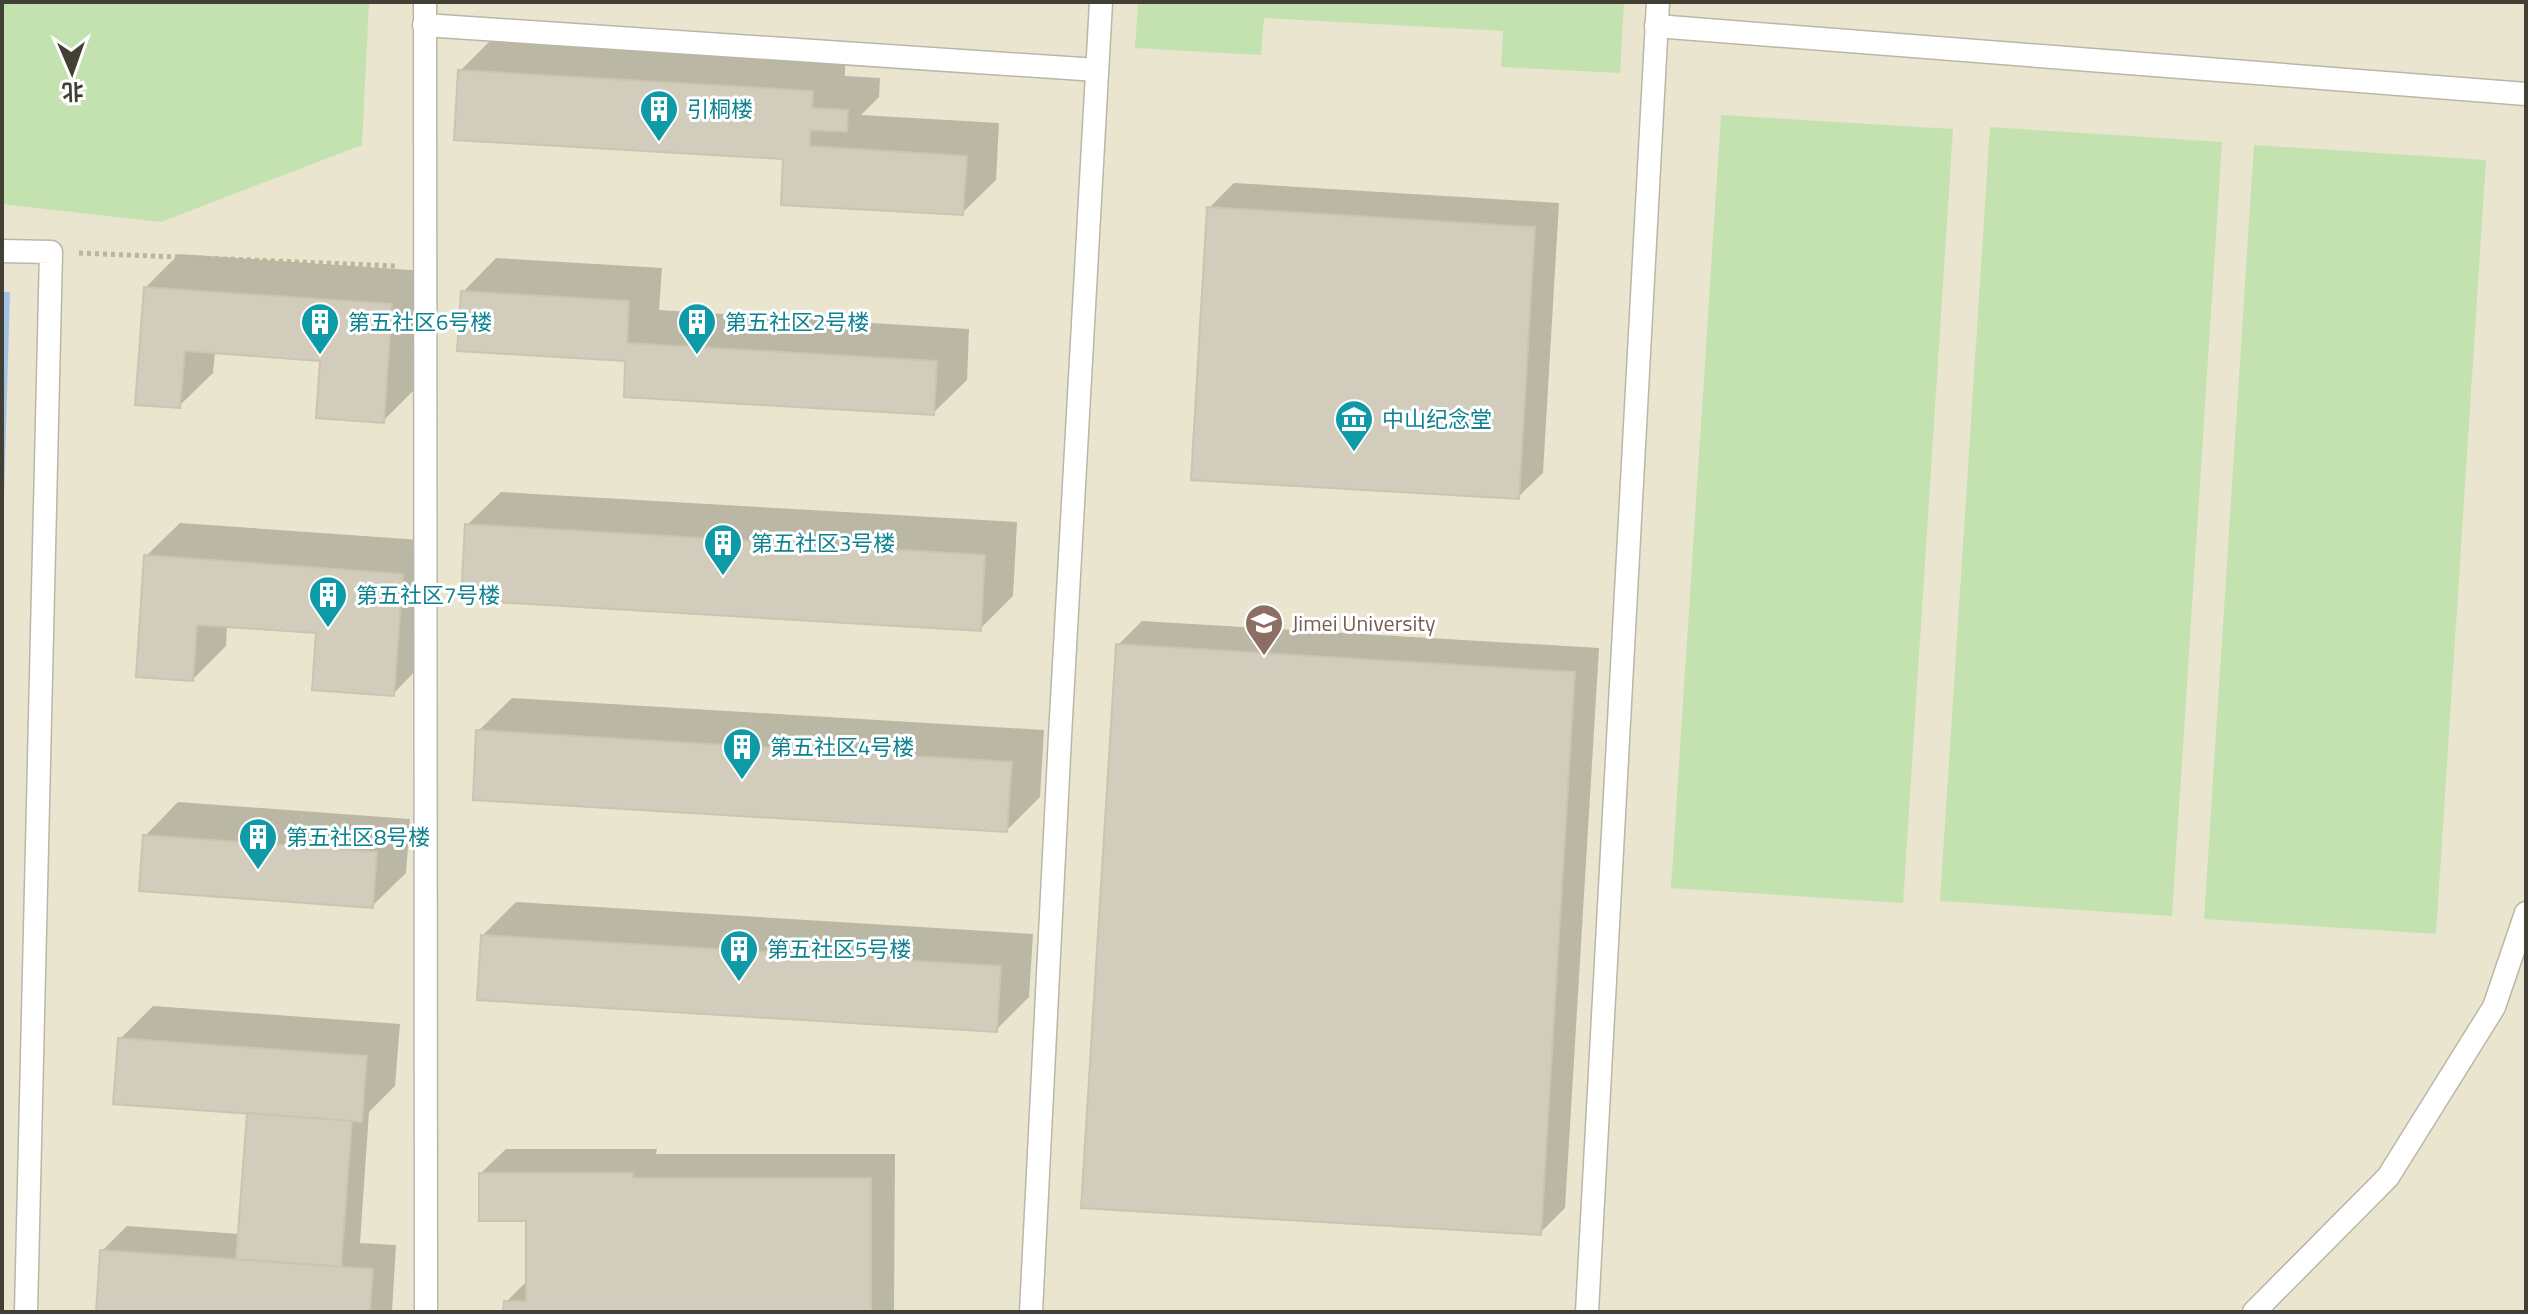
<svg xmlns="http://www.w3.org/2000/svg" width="2528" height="1314" viewBox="0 0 2528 1314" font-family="'Titillium Web','Noto Sans SC',sans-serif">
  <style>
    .education { fill: #e9e5cf }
    .green { fill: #c4e2b0 }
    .water { fill: #a5c4ea }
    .shadow { fill: #0003 }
    .building { fill: #d1ccbb; stroke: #ccc4af; stroke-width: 2 }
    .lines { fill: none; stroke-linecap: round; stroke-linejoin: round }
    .service-casing { stroke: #bbb7a8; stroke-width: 25 }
    .path { stroke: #bcb59a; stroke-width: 5; stroke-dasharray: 4 4; stroke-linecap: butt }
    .service { stroke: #fff; stroke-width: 22 }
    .labels { text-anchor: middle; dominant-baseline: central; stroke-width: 6; stroke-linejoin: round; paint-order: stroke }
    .culture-label { font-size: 22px; fill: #0d838f; stroke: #fff; text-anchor: start }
    .education-label { font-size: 22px; fill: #785e54; stroke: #fff; text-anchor: start }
  </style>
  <rect width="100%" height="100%" fill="#f1efe5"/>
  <rect class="education" x="2" y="2" width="2524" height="1310"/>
  <g class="green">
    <polygon points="2,2 369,2 362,145 161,222 2,204"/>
    <polygon points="1138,2 1624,2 1620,73 1501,67 1503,31 1264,18 1261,55 1135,48"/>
    <polygon points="1721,115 1953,129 1903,903 1671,888"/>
    <polygon points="1990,127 2222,142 2172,916 1940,901"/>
    <polygon points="2254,145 2486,160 2436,934 2204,919"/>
  </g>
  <polygon class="water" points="2,292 10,292 2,565"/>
  <g class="shadow">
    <polygon points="493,38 845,59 845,76 880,78 879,97 861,115 999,123 996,180 962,213 785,157 460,71"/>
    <polygon points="1234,183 1559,203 1543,473 1518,497 1209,208"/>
    <polygon points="179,254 425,271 416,388 383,421 322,359 215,351 213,373 179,406 146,287"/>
    <polygon points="496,258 662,268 659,310 969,329 967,380 933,413 628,359 463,292"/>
    <polygon points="501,492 1017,522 1013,596 980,629 467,525"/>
    <polygon points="180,523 435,541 426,660 393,694 318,632 227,625 226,646 193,679 146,556"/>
    <polygon points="1142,621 1599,648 1565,1208 1540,1233 1118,645"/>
    <polygon points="512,698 1044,730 1040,797 1007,830 478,731"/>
    <polygon points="178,802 410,819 406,873 372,906 145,836"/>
    <polygon points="516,902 1033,934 1029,997 996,1030 483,935"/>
    <polygon points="153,1006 400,1024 395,1086 369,1112 360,1243 396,1245 392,1312 98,1312 102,1251 127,1226 240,1234 249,1112 120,1039"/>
    <polygon points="506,1149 657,1149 656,1154 895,1154 894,1312 505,1312 506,1302 528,1280 528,1219 481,1173"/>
  </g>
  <g class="building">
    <polygon points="458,70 813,91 812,108 848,110 847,132 810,130 810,146 967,156 963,215 781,205 783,159 454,140"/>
    <polygon points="1207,207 1535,227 1519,499 1191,480"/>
    <polygon points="144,287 392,304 384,423 316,418 320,361 185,351 180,408 135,405"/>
    <polygon points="461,291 629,301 627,343 937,361 934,415 624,397 625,361 457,351"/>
    <polygon points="465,524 985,555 981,631 461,600"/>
    <polygon points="144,555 403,574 394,696 312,690 316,633 197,625 193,681 136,677"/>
    <polygon points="1116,644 1575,672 1541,1235 1081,1208"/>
    <polygon points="476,730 1012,762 1007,832 473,800"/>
    <polygon points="143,835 377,852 373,908 139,891"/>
    <polygon points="481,935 1001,966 997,1032 477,1000"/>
    <polygon points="118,1038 367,1056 362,1122 113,1104"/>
    <polygon points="247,1113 352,1121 341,1267 236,1259"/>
    <polygon points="479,1173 633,1173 633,1178 871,1178 871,1312 503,1312 504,1301 526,1301 526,1221 479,1221"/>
    <polygon points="100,1250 373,1269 370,1312 96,1312"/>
  </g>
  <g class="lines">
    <defs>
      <g id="service">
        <polyline points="425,2 426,1312"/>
        <polyline points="424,25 1097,70"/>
        <polyline points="1656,26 2526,94"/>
        <polyline points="2,251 51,252 26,1312"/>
        <polyline points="1031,1312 1060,736 1101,2"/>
        <polyline points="1587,1312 1658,2"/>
        <polyline points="2254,1312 2388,1177 2494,1007 2526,913"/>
      </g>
    </defs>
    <use href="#service" class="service-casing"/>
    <polyline class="path" points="79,253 397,266"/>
    <use href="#service" class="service"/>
  </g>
  <defs>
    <symbol id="building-pin" viewBox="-11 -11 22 30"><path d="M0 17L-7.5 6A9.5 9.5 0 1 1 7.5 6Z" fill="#0f9aa8" stroke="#fff"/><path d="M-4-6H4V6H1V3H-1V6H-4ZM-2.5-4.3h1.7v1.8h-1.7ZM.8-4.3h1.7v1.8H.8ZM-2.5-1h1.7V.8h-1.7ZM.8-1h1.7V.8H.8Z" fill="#fff"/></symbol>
    <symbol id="museum-pin" viewBox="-11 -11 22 30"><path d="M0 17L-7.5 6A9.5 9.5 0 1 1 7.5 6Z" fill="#0f9aa8" stroke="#fff"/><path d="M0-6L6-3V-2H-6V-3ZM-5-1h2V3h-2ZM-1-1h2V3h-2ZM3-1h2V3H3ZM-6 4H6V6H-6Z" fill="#fff"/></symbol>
    <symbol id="university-pin" viewBox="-11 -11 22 30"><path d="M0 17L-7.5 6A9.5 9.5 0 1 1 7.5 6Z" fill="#8d6e63" stroke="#fff"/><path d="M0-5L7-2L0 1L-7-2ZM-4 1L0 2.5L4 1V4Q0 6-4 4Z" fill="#fff"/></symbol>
  </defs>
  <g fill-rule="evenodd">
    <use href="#building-pin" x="637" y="87" width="44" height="60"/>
    <use href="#building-pin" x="298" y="300" width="44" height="60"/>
    <use href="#building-pin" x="675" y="300" width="44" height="60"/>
    <use href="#museum-pin" x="1332" y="397" width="44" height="60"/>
    <use href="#building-pin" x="701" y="521" width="44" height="60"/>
    <use href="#building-pin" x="306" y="573" width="44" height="60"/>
    <use href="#university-pin" x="1242" y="601" width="44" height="60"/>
    <use href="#building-pin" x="720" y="725" width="44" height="60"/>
    <use href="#building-pin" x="236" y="815" width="44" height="60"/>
    <use href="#building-pin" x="717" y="927" width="44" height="60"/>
  </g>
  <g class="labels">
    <g class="culture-label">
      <text x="687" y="109">引桐楼</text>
      <text x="348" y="322">第五社区6号楼</text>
      <text x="725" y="322">第五社区2号楼</text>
      <text x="1382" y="419">中山纪念堂</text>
      <text x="751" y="543">第五社区3号楼</text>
      <text x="356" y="595">第五社区7号楼</text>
      <text x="770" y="747">第五社区4号楼</text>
      <text x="286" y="837">第五社区8号楼</text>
      <text x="767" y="949">第五社区5号楼</text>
    </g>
    <g class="education-label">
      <text x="1292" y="623">Jimei University</text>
    </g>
  </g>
  <rect width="2528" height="1314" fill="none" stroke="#423f35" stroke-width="8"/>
  <g transform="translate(72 72) rotate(178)" stroke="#ffffff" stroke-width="6" paint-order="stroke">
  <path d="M0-6L14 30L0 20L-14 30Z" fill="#423f35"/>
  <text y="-12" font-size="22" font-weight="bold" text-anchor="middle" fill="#423f35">北</text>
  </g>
</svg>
